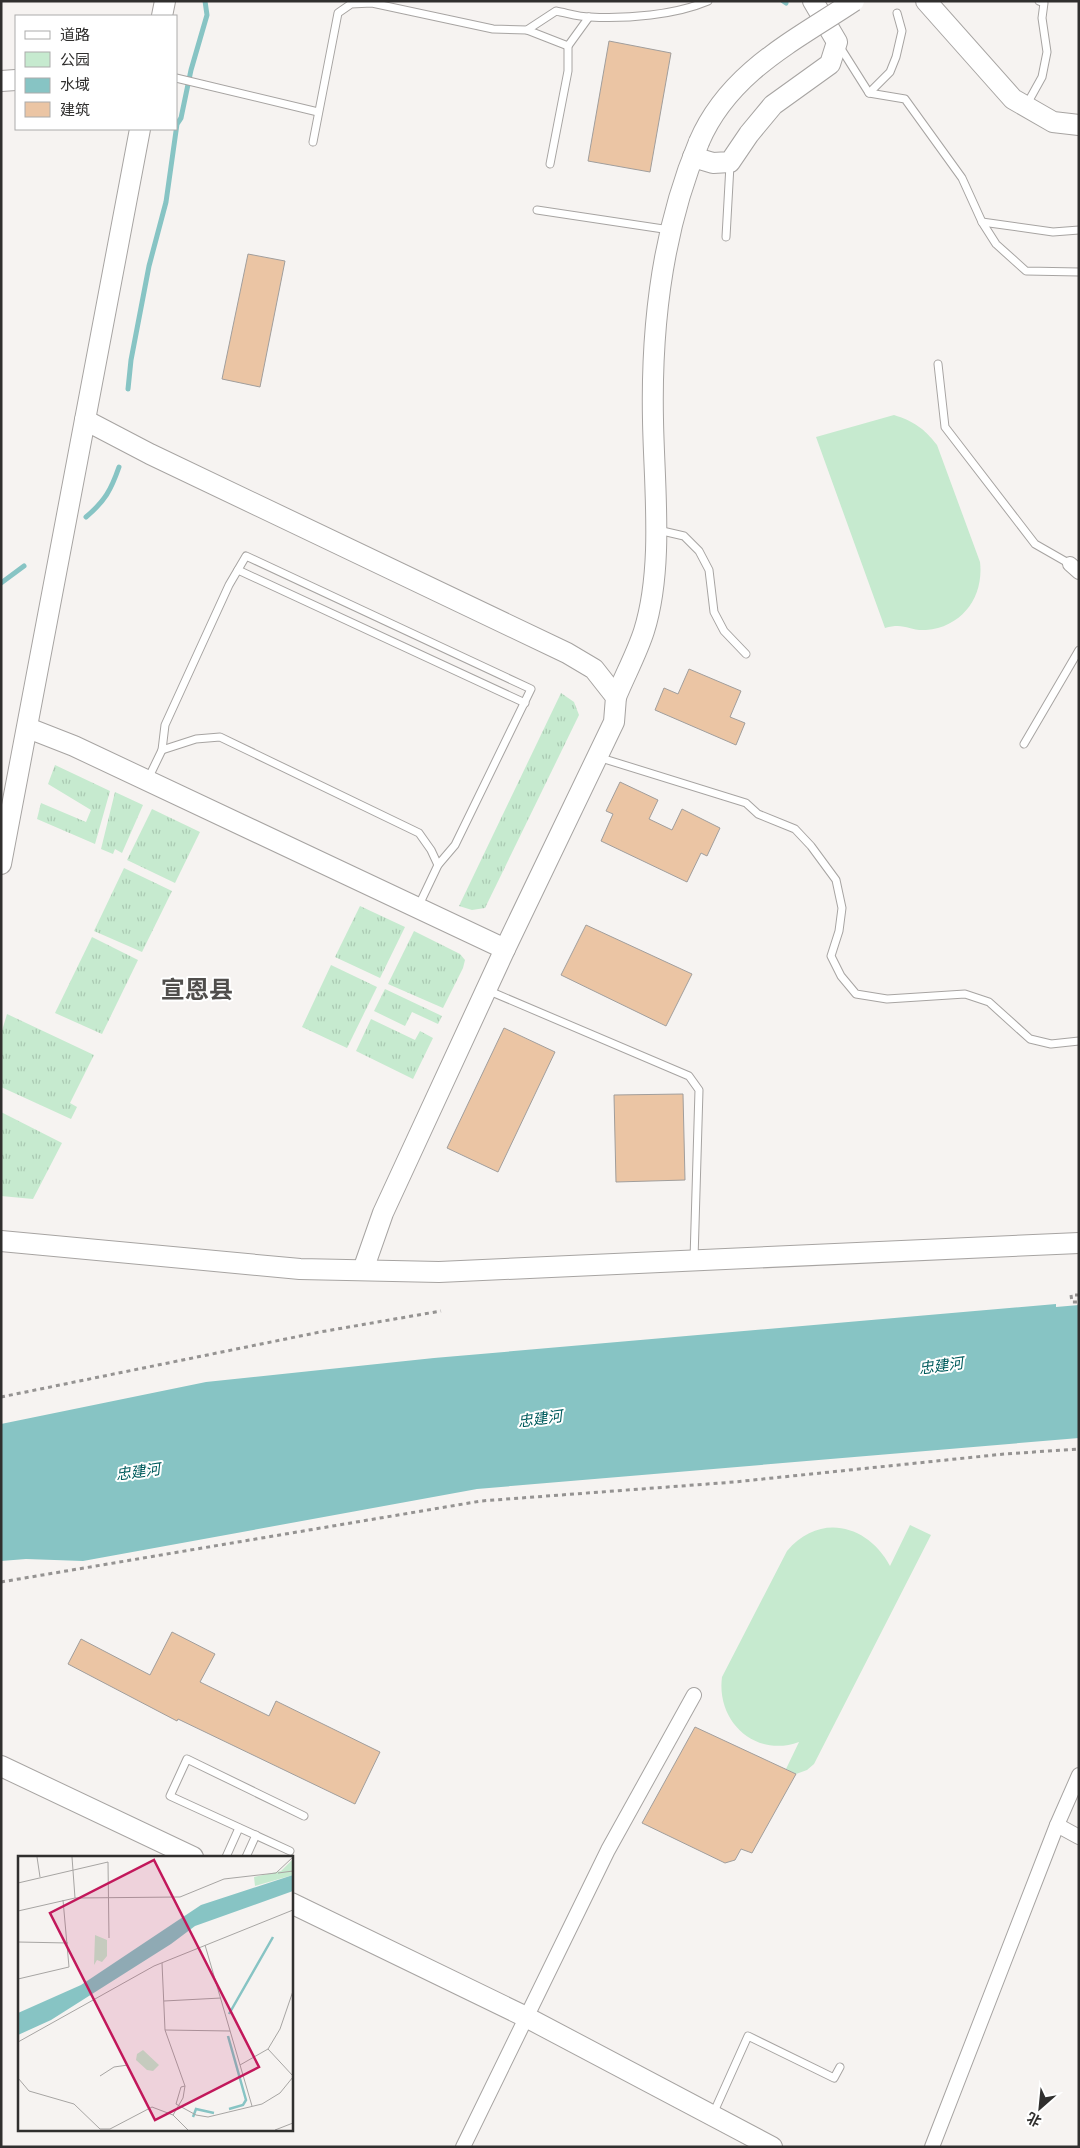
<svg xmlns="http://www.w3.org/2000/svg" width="1080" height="2148" font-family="Ubuntu,'Noto Sans SC',sans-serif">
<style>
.grass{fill:url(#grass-tufts)}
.park{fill:#c6eacf}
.water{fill:#87c4c4}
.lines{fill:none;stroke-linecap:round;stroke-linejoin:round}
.stream{stroke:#87c4c4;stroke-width:5}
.building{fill:#ebc5a4;stroke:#a19e9c}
.lane-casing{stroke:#a7a4a2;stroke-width:9}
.street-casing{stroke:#a7a4a2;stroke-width:16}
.secondary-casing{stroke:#a7a4a2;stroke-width:22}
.path{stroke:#959392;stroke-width:3;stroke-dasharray:4 4;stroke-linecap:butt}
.lane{stroke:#fff;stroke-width:7}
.street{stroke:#fff;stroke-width:14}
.secondary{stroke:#fff;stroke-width:20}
.secondary-bridge-casing{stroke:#a7a4a2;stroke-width:22;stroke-linecap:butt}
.secondary-bridge{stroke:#fff;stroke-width:20}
.labels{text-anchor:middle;stroke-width:4;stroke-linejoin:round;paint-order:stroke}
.water-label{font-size:15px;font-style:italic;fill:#005c5d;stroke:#fff}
.town-label{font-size:24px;font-weight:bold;fill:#504e4c;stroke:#fff}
.inset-river{fill:none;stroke:#87c4c4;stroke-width:2.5}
.inset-road{fill:none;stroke:#a7a5a3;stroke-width:1}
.view{fill:#c2185b;fill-opacity:0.15;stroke:#c2185b;stroke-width:2.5}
.inset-edge{fill:none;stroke:#302f2e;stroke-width:2.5}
</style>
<defs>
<pattern id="grass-tufts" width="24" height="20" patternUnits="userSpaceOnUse" patternTransform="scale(1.25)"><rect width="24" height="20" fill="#c6eacf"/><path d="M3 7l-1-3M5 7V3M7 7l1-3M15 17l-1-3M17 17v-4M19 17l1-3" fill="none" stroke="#aac9b2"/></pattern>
</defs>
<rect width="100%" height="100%" fill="#f6f3f1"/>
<g class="grass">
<path d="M561 693 574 702 579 715 485 908 472 910 459 906Z"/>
<path d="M55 765 110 791 95 844 37 819 41 803 86 822 91 810 48 784Z"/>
<path d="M115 792 143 805 122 853 115 849 113 854 101 849Z"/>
<path d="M152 809 200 832 175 883 127 860Z"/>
<path d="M124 868 172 891 142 952 94 931Z"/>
<path d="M360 906 405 927 380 978 335 957Z"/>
<path d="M414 931 460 954 465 960 463 968 443 1008 388 984Z"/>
<path d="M92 937 138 960 102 1034 55 1013Z"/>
<path d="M331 965 377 987 347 1048 302 1027Z"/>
<path d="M385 989 442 1016 438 1024 412 1012 405 1026 374 1011Z"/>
<path d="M7 1014 94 1055 70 1103 77 1107 71 1119 1 1087V1034Z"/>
<path d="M371 1019 415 1040 420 1031 433 1038 413 1079 356 1051Z"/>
<path d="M1 1112 62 1143 33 1199 1 1196Z"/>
</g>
<g class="park">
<path d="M894 415C913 421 924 428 937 445L980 562C984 596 963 627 926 630 908 631 905 622 885 628L816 437Z"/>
<path d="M910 1525 931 1535 814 1764 807 1770 796 1774 786 1769 799 1742C756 1758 716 1722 722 1677L787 1551C820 1512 868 1525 890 1566Z"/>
</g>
<path class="water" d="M1056 1304V1307L1079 1305V1438L477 1489 83 1561 26 1559 1 1561V1424L206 1382 434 1358Z"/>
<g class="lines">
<g class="stream">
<path d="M783 1 786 3"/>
<path d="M128 389 131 360 149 266 166 202 177 124 181 118 191 70 207 15 205 1"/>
<path d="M86 517C105 501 111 490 119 467"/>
<path d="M1 583 24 566"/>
</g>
</g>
<g class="building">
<path d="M609 41 671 53 650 172 588 161Z"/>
<path d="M248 254 285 261 260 387 222 379Z"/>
<path d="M689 669 741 691 730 717 745 723 736 745 655 710 664 688 678 694Z"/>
<path d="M620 782 658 800 649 819 672 830 682 809 720 828 707 856 701 853 687 882 601 841 613 814 606 811Z"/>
<path d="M586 925 692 974 666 1026 561 975Z"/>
<path d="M504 1028 555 1052 498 1172 447 1148Z"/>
<path d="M683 1094 685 1180 616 1182 614 1095Z"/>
<path d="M172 1632 215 1654 200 1682 269 1716 276 1701 380 1752 355 1804 178 1719 177 1721 68 1664 81 1639 150 1675Z"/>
<path d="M695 1727 796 1774 752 1853 741 1849 735 1860 725 1863 642 1823Z"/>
</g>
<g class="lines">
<g class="lane-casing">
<g id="lane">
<path d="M527 30 568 46 589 17"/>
<path d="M840 47 869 93 905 99 962 178 982 222 996 244 1026 271 1079 272"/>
<path d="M176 78 318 112"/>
<path d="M869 93 890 72 896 57 902 31 897 13"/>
<path d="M1027 104 1042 77 1047 52 1042 18 1044 3 1039 1"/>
<path d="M313 142 338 13 351 4 372 3 493 29 527 30 556 11C567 13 579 17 590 17 627 19 675 15 708 1"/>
<path d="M550 164 568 71V46"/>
<path d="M537 210 670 230"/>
<path d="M982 222 1053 232 1079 230"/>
<path d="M726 237 730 165"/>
<path d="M938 364 945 427 1035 544 1070 564"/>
<path d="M658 530 684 536 699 551 709 570 714 612 724 631 746 654"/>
<path d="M238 570 525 703"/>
<path d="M1024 744 1079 650"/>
<path d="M162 750 196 739 220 737 419 833 431 850 438 865"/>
<path d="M598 757 746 803 758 814 795 829 811 846 836 880 842 908 839 931 831 956 841 976 856 994 887 999 965 994 989 1002 1030 1039 1051 1044 1079 1041"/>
<path d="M148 779 162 750 165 725 229 585 246 556 531 689 455 845 438 865 419 905"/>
<path d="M487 990 689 1076 699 1090 694 1259"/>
<path d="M290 1851 170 1796 187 1759 304 1816"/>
<path d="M226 1857 239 1828"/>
<path d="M246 1857 256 1835"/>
<path d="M713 2114 748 2036 834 2078 840 2067"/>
</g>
</g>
<g class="street-casing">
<g id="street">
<path d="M1070 564 1079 572"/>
<path d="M1057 1825 1079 1837"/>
<path d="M463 2147 608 1850 694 1695"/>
<path d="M932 2147 1057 1825 1079 1775"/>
</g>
</g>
<g class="secondary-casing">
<g id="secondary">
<path d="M926 1 1013 99 1053 122 1079 125"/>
<path d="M162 16 165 1"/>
<path d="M1 81 16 80"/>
<path d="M693 157 713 163 730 162 749 134 773 105 830 64 837 42 813 1"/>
<path d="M85 420 150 454 567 653 594 669 616 697 614 722 505 949 383 1213 363 1270"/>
<path d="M616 697C625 675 637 653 644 631 664 567 654 485 653 420 651 325 662 230 699 142"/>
<path d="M28 728 74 746 505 949"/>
<path d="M1 864 140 129"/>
<path d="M1 1241 300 1269 439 1272 1079 1243"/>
<path d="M1 1766 193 1857"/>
<path d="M291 1903 526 2017 772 2147"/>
</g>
</g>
<g class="path">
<path d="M1079 1295H1071L1072 1302H1079"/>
<path d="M1 1397 320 1332 441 1311"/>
<path d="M1 1582 481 1501 734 1482 1004 1454 1079 1449"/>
</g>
<use href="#lane" class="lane"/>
<use href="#street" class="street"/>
<use href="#secondary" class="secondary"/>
<g class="secondary-bridge-casing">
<path id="secondary-bridge" d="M699 142C729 72 794 41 854 1"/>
</g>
<use href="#secondary-bridge" class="secondary-bridge"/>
</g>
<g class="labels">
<g class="water-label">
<text transform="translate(941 1366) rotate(-8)" y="5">忠建河</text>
<text transform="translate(540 1419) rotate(-8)" y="5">忠建河</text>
<text transform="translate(138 1472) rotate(-8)" y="5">忠建河</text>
</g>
<g class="town-label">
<text x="197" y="998">宣恩县</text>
</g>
</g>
<g transform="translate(18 1856)">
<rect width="275" height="275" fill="#f6f3f1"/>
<path d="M275 3V19L237 30 236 21 263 15ZM77 79 89 84V100L84 106 79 104 76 109ZM125 194 141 209 135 215 129 214 118 204 119 198Z" fill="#c6eacf"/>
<path d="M275 19V35L177 70 153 88 33 164 0 179V157L63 129 183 49Z" fill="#87c4c4"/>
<path class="inset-river" d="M211 158 255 81M210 180 228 244 225 249 211 253M175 261 178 253 196 257"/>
<path class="inset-road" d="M19 1 22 21M54 1 57 42M260 17 275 15M0 27 90 6 91 82M0 55 57 42 162 41 206 23 258 17 275 1M0 86 50 87M187 89 234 250M144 107 147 174 212 175M0 123 51 111 45 44M146 145 203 142M147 174 167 230 165 242 155 259M0 186 136 110 275 54M250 193 275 220M222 209 250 193 262 173 275 135M82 220 96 211 110 209M0 222 11 235 56 248 82 273H92L134 251 155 259 170 274M167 230 163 231 158 248 178 259 190 261 244 248 262 237 275 221M257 274 275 267"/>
<path class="view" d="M136 4 241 211 137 264 32 57Z"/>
<rect width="275" height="275" class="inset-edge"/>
</g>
<rect width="1080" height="2148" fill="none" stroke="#302f2e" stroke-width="5"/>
<rect x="15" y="15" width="162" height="115" fill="#ffffff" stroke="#acacab"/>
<rect x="25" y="31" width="25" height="8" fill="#ffffff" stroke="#acacab"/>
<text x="60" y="40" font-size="15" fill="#302f2e">道路</text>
<rect x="25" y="52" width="25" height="15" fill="#c6eacf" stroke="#acacab"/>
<text x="60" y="65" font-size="15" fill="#302f2e">公园</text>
<rect x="25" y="78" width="25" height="15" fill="#87c4c4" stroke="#acacab"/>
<text x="60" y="90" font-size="15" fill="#302f2e">水域</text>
<rect x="25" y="102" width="25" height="15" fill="#ebc5a4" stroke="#acacab"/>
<text x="60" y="115" font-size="15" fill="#302f2e">建筑</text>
<g transform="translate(1040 2108) rotate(207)" stroke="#ffffff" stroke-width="4" paint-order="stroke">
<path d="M0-4L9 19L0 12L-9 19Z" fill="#302f2e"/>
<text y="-8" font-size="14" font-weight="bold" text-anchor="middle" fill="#302f2e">北</text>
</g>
</svg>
